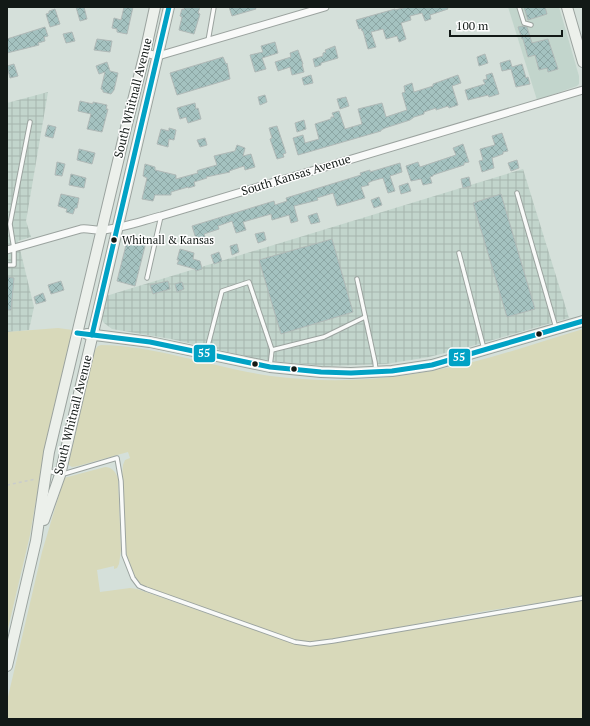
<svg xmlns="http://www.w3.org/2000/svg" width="590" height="726" font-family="'PT Serif',serif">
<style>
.built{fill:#c2d5cc}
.industrial{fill:url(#industrial-grid)}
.grass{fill:#d8d9ba}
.building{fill:url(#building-cross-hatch);stroke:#b0b9b7}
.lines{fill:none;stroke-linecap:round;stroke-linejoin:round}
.lane-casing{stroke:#9ba39f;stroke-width:5.5}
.street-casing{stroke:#9ba39f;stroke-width:9}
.secondary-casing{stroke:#9ba39f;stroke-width:12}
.path{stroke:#c9cccb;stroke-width:1.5;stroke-dasharray:3 3;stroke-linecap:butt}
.lane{stroke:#f9faf9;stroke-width:3.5}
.street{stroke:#f9faf9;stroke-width:7}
.secondary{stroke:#ecf0eb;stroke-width:10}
.bus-1-casing{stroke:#fff;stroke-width:8}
.bus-1{stroke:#01a2c5;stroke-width:5}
.bus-dot{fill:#121916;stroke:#fff;stroke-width:1.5}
.labels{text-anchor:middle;stroke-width:3;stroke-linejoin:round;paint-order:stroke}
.bus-label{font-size:11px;fill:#121916;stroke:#fff;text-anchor:start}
.street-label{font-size:12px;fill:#121916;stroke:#fff}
.line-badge{stroke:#fff;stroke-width:1.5}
.badge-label{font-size:11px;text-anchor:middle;font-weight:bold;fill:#fff}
</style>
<defs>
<pattern id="industrial-grid" width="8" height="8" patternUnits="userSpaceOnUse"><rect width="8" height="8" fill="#c2d5cc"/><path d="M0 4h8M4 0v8" fill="none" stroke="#a6b6ae"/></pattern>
<pattern id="building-cross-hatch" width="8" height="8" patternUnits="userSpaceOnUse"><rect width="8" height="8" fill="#a4c2c0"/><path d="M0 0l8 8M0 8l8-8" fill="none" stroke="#8ca6a4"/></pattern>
</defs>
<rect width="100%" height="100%" fill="#d5e0da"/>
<path class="built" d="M508 7H559L579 76V84L577 86 537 100Z"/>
<g class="industrial">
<path d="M48 92 26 221 31 237 18 241 34 307 29 330 7 332V103Z"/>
<path d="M523 169 569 318 465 348 429 357 386 364 325 366 262 360 171 339 112 329 104 323 102 320 101 317 106 296Z"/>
</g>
<g class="grass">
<path d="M58 328 73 330 45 448 30 535 7 633V332Z"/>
<path d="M583 329V596L486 611 336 639 312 642 294 640 144 587 137 580 131 569 126 552 122 476 123 465 125 460 130 458 128 452 78 466 72 467 67 464 94 351 98 346 101 345C159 346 214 368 271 376 324 383 379 381 431 371 483 362 533 344 583 329Z"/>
<path d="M105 467C112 467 115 471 118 478L121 550 119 564 117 568 114 569V566L97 570 100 592 130 588 137 589 287 641 298 644 318 645 583 599V719H7V701L42 552 64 478Z"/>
</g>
<g class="building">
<path d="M76 7H84L87 19 80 21Z"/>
<path d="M124 7H133L127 34 117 32V29L112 28 114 18 121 20Z"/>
<path d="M184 7H200L198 13 200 14 194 34 179 30 182 17 180 16 182 9 184 10Z"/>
<path d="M229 7H255L256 9 232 16Z"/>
<path d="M407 7H447L448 9 430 15 431 19 425 21 422 13 410 16 411 20 401 23 406 39 399 42 397 36 386 39 383 29 371 32 376 47 368 49 363 31H362L361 28 359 29 356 20 395 9V10Z"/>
<path d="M524 7H545L547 14 528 20Z"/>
<path d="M55 9 60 24 50 27 46 14 49 13V11Z"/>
<path d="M523 26 527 27 532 43 548 39 558 69 548 72 547 68 539 70 535 55 528 57 523 39H522L518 27Z"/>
<path d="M45 27 48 36 44 37 45 41 38 43 39 45 7 53V39Z"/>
<path d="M72 32 75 41 66 43 63 34Z"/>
<path d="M97 39 112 41 110 52 94 50Z"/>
<path d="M275 42 278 53 262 58 266 69 255 72 250 55 263 52 261 46Z"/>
<path d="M335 46 338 58 321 63V65L315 67 313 59 323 56V53L326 52 325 50Z"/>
<path d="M298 50 303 64H302L304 72 292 75 290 67 278 71 275 62 291 57 290 53Z"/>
<path d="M485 54 488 63 479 66 477 57Z"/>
<path d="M223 57 226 64 227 63 230 79 177 95 170 73Z"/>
<path d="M510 60 512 67 522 64 526 78 528 77 530 84 516 87 511 69 502 71 500 63Z"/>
<path d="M107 62 110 71 118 73 114 90 111 94 103 92V90L101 89 105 72 99 74 96 66Z"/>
<path d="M14 64 18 76 10 78 7 66Z"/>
<path d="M492 73 499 94 489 97 488 95 468 100 465 90 485 84 483 80 487 79 486 75Z"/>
<path d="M311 75 313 83 304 85 302 78Z"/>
<path d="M458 75 461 83 452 86 458 105 449 108 448 106 436 110V108L424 112V114L414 117 410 120 385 128 381 130V131L298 155 293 138 303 135 305 143 319 139 315 124 331 119V117H334L332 113 339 111 345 129 362 124 358 109 382 103 386 117 407 110 402 93 405 92 404 86 412 83 414 92 433 86V84Z"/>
<path d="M265 95 267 102 260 105 258 97Z"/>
<path d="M346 97 349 106 340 109 337 99Z"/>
<path d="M80 101 93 104V102L107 105 106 109H108L102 132 87 129 91 114 78 111Z"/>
<path d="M195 103 196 109 198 108 201 119 188 123 186 117 180 119 177 108Z"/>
<path d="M304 120 306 129 297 132 295 123Z"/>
<path d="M48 125 56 127 53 138 45 136Z"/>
<path d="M277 126 286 153 283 154 284 157 277 159 270 139 272 138 269 128Z"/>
<path d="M169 128 176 130 174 140 169 139 168 147 157 144 161 129 169 131Z"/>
<path d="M502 133 508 151 503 152V154L492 158 494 168 482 172 479 161 483 160 480 149 495 145 492 136Z"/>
<path d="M205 138 207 145 200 147 197 140Z"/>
<path d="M463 144 469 162 464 163V165L433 175V176L430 177 432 183 423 185 421 179 411 181 406 166 418 162 420 167 456 155 453 148Z"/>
<path d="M237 145 245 148 243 156 251 154 255 167 245 170 244 166 229 171 230 172 206 177 207 178 194 182 195 186 188 188V187L171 192V195H155L153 201 142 199 147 178 143 176 145 164 155 167V170L176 175V179L198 173 197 171 199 170 217 165 214 156 235 151Z"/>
<path d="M79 149 95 153 92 164 77 160Z"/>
<path d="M517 160 519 168 511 171 508 163Z"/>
<path d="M57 162 65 164 62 176 55 175Z"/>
<path d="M400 163 402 172 390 176 395 191 388 193 383 178 372 181 368 183 369 185 361 187 365 198 337 206 333 193 317 198 318 200 294 206 298 221 291 223 289 215 272 220 271 214 243 222 246 230 236 233 232 221 218 226 219 229 204 234 206 240 197 242 192 226 274 201 275 205 287 201 286 198 361 175 360 173 370 170V172Z"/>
<path d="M71 174 86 178 84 188 69 185Z"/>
<path d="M469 177 471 186 463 188 461 179Z"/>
<path d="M408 183 411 191 401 194 399 186Z"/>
<path d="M61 194 79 198 77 208H75L73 214 66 212 67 209 58 206Z"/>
<path d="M501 194 535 309 507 317 473 203Z"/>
<path d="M379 197 382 205 374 208 371 200Z"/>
<path d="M317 213 320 222 311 224 308 216Z"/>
<path d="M264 232 266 240 258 243 255 234Z"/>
<path d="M128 237 146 242 135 286 117 281Z"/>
<path d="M332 239 353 312 281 334 259 260Z"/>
<path d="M237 244 239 252 232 255 230 246Z"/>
<path d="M180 249 194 253 193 259 200 261 202 269 196 271 195 269 177 264 179 260H177Z"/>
<path d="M219 252 222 261 214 264 211 255Z"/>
<path d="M7 277 14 278 11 310H7Z"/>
<path d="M61 281 64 290 51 294 48 285Z"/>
<path d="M168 281 170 289 153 294 150 285Z"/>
<path d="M182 282 184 289 177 292 175 284Z"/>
<path d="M43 293 46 301 36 304 34 297Z"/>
</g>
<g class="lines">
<g class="lane-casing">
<g id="lane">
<path d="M519 7 524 23 531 25"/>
<path d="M208 41 214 7"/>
<path d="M517 193 556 328"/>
<path d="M459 253 484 349"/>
<path d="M7 265H14V249L10 224 30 122"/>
<path d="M147 278 161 216"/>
<path d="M357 279 375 362 376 371"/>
<path d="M272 350 324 337 365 317"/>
<path d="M206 353 222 291 249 282 272 350 270 366"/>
<path d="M47 470 60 475 117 458 121 481 124 555 133 578 139 586 146 589 295 642 310 644 333 641 583 598"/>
</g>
</g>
<g class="street-casing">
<g id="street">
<path d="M145 53 158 56 325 7"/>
<path d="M7 250 81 229C88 228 96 231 103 230 123 228 142 221 161 216L583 90"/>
</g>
</g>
<g class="secondary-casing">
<g id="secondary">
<path d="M567 7 583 62"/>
<path d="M87 334 150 342 270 367 321 372 351 373 392 371 432 365 583 321"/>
<path d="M44 520 60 475 169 7"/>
<path d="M7 666 36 541 49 452 125 132 145 53 155 7"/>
</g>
</g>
<path class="path" d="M7 485 36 479"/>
<use href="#lane" class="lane"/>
<use href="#street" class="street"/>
<use href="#secondary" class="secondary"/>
<g class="bus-1-casing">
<g id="bus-1">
<path d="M77 333 150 342 270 367 321 372 351 373 392 371 432 365 583 321"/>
<path d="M92 335 169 7"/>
</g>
</g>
<use href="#bus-1" class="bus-1"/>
</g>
<g class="bus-dot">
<circle cx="114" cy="240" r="3.5"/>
<circle cx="539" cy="334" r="3.5"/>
<circle cx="255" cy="364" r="3.5"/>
<circle cx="294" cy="369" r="3.5"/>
</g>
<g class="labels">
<g class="bus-label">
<text x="122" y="244">Whitnall &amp; Kansas</text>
</g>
<g class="street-label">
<text transform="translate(133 98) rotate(-76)" y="4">South Whitnall Avenue</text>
<text transform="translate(296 175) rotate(-17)" y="4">South Kansas Avenue</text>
<text transform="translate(73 415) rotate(-76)" y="4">South Whitnall Avenue</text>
</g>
</g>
<g class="line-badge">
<rect x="193" y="344" width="23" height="19" rx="4" fill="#01a2c5"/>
<rect x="448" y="348" width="23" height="19" rx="4" fill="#01a2c5"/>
</g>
<g class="badge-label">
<text x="204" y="357">55</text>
<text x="459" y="361">55</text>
</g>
<rect width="590" height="726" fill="none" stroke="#121916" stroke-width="16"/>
<path d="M450 30v6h112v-6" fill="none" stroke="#121916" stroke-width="2"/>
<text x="456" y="30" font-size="12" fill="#121916" stroke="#ffffff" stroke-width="3" paint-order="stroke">100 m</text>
</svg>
